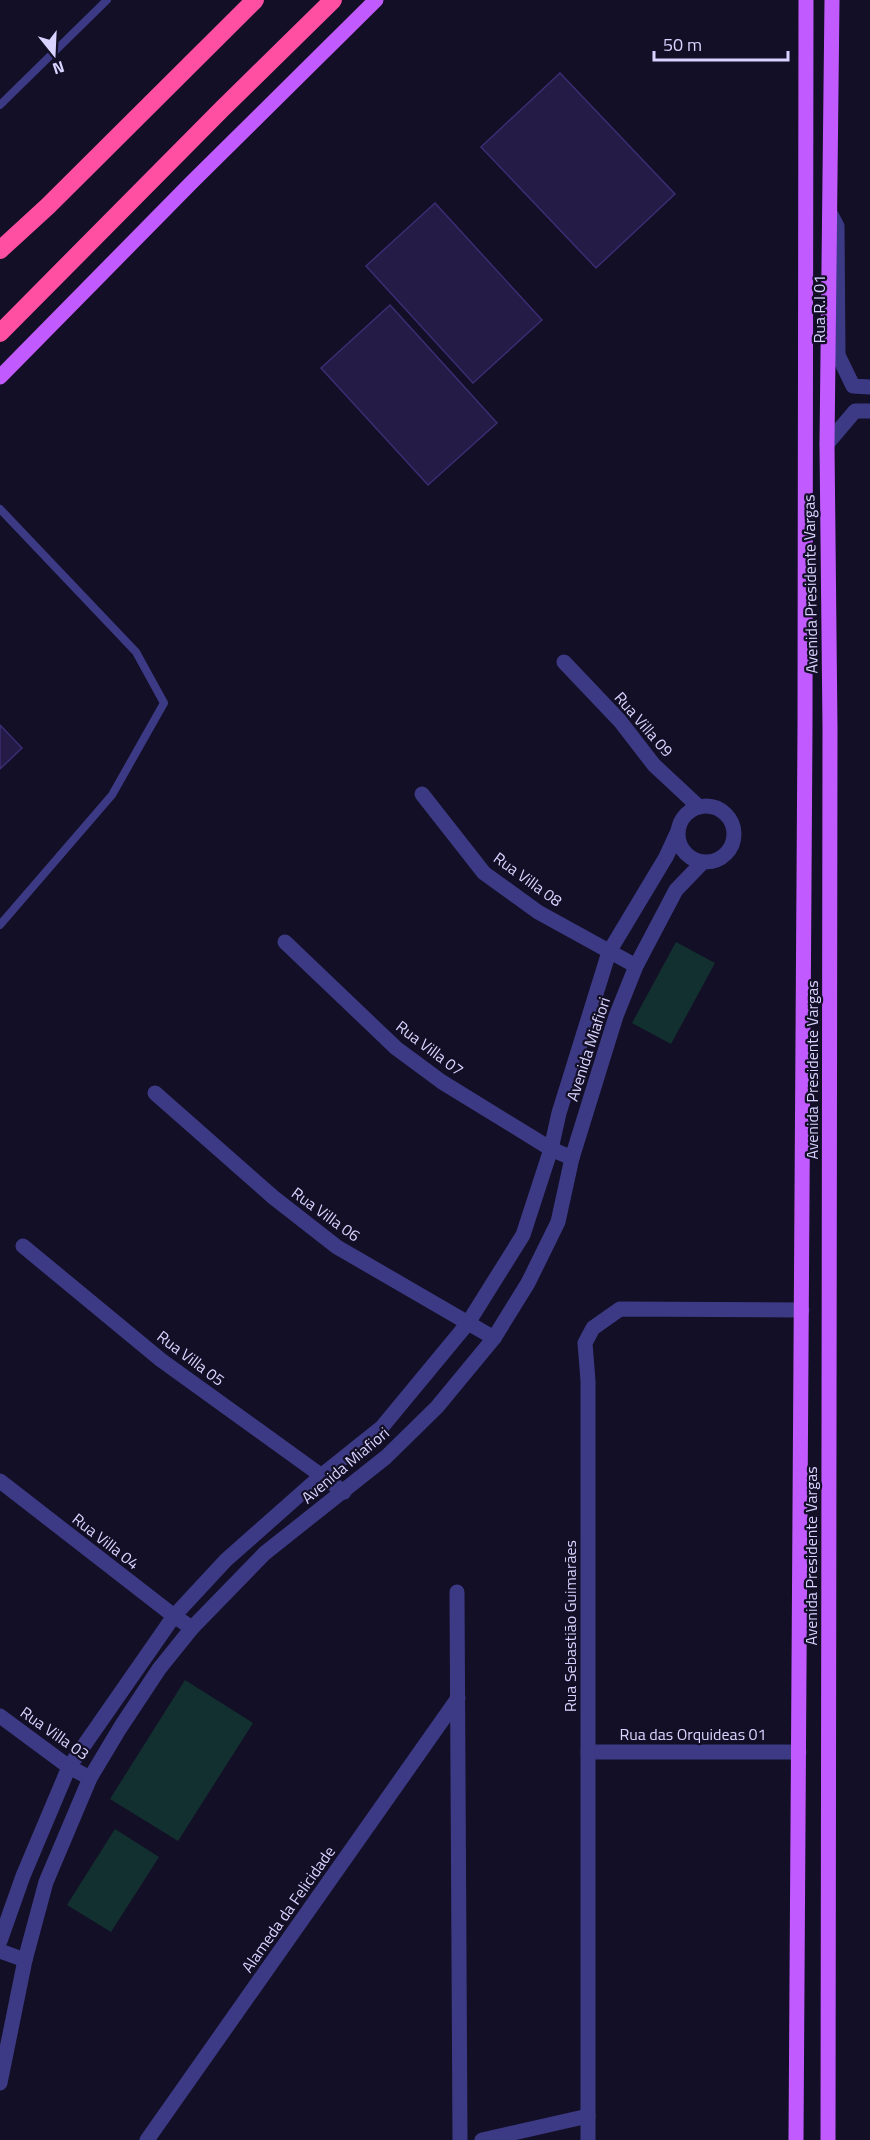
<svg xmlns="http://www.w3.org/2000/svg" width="870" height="2140" font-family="'Titillium Web',sans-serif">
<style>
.green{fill:#12302f}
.building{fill:#241b47;stroke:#3b2d73;stroke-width:1.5}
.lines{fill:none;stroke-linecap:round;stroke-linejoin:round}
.service{stroke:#3d3a85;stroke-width:8}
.minor{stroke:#3d3a85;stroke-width:15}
.tertiary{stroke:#3d3a85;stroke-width:15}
.primary{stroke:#c25bff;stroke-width:15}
.motorway{stroke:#ff4fa3;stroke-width:18}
.labels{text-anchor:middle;stroke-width:4.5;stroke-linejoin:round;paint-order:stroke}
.street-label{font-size:16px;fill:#d9d4ff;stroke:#130f26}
</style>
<rect width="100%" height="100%" fill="#130f26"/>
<g class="green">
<path d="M676 942 715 963 671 1044 632 1023Z"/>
<path d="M185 1680 253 1723 178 1841 110 1799Z"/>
<path d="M115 1829 159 1857 111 1932 67 1905Z"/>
</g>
<g class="building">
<path d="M560 73 675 194 596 268 481 147Z"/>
<path d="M435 203 542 320 473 383 366 266Z"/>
<path d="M390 305 497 423 428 485 321 368Z"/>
<path d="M0 725 22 748 0 769Z"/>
</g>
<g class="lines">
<g class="service">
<path d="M0 105 107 0"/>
<path d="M0 509 136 652 164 703 112 795 0 925"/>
</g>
<g class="minor">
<path d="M830 213 837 226 838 355 853 386 870 387"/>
<path d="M827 444 855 411H870"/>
<path d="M564 662 620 721 654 765 699 807"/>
<path d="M422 794 484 873 538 912 636 966"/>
<path d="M285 942 396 1048 442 1082 551 1149 572 1158"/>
<path d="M155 1093 273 1197 337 1247 494 1338"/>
<path d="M23 1246 161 1360 344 1492"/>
<path d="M0 1481 174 1616 192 1628"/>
<path d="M457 1592 460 2140"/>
<path d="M0 1716 69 1767 90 1778"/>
<path d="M588 1752H799"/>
<path d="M0 1951 25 1960"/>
<path d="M147 2140 458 1698"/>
<path d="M482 2140 588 2116"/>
<path d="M588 2140V1381L585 1343 593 1328 620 1309 802 1310"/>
</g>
<g class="tertiary">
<circle cx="706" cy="834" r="28"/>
<path d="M0 1941 23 1876 69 1767 174 1616 226 1560 322 1475 382 1427 468 1323 523 1235 551 1149 559 1113 609 952 666 857 678 831"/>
<path d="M0 2083 25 1960 46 1882 90 1778 120 1728 159 1669 192 1628 265 1553 386 1457 437 1407 494 1338 528 1283 558 1222 572 1158 616 1016 636 966 676 890 703 862"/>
</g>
<g class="primary">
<path d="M0 377 192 182 376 0"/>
<path d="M796 2140 805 725 806 0"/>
<path d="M828 2140 830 728 827 444 832 0"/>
</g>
<g class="motorway">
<path d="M0 250 48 206 255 0"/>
<path d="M0 333 222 109 333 0"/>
</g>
</g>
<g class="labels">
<g class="street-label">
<text transform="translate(819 309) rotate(-90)" y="6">Rua R.I 01</text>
<text transform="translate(810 584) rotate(-91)" y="6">Avenida Presidente Vargas</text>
<text transform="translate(644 724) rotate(49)" y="6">Rua Villa 09</text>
<text transform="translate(528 879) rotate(36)" y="6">Rua Villa 08</text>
<text transform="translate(430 1048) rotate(37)" y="6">Rua Villa 07</text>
<text transform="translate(588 1049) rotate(-72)" y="6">Avenida Miafiori</text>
<text transform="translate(812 1070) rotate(-90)" y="6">Avenida Presidente Vargas</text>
<text transform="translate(326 1214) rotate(36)" y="6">Rua Villa 06</text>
<text transform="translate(191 1358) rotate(37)" y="6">Rua Villa 05</text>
<text transform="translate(345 1465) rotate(-40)" y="6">Avenida Miafiori</text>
<text transform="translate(106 1541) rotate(38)" y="6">Rua Villa 04</text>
<text transform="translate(811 1556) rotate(-90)" y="6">Avenida Presidente Vargas</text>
<text transform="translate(570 1626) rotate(-90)" y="6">Rua Sebastião Guimarães</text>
<text transform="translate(55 1733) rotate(35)" y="6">Rua Villa 03</text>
<text x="693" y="1740">Rua das Orquideas 01</text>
<text transform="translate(288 1909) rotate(-55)" y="6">Alameda da Felicidade</text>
</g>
</g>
<g transform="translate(54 54) rotate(162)" stroke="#130f26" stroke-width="4.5" paint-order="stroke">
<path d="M0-4.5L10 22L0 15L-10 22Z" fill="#d9d4ff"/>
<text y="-9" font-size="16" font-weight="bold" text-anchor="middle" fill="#d9d4ff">N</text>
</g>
<path d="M654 51v9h134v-9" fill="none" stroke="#d9d4ff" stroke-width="3"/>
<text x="663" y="51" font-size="18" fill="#d9d4ff" stroke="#130f26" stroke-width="4.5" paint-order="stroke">50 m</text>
</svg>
